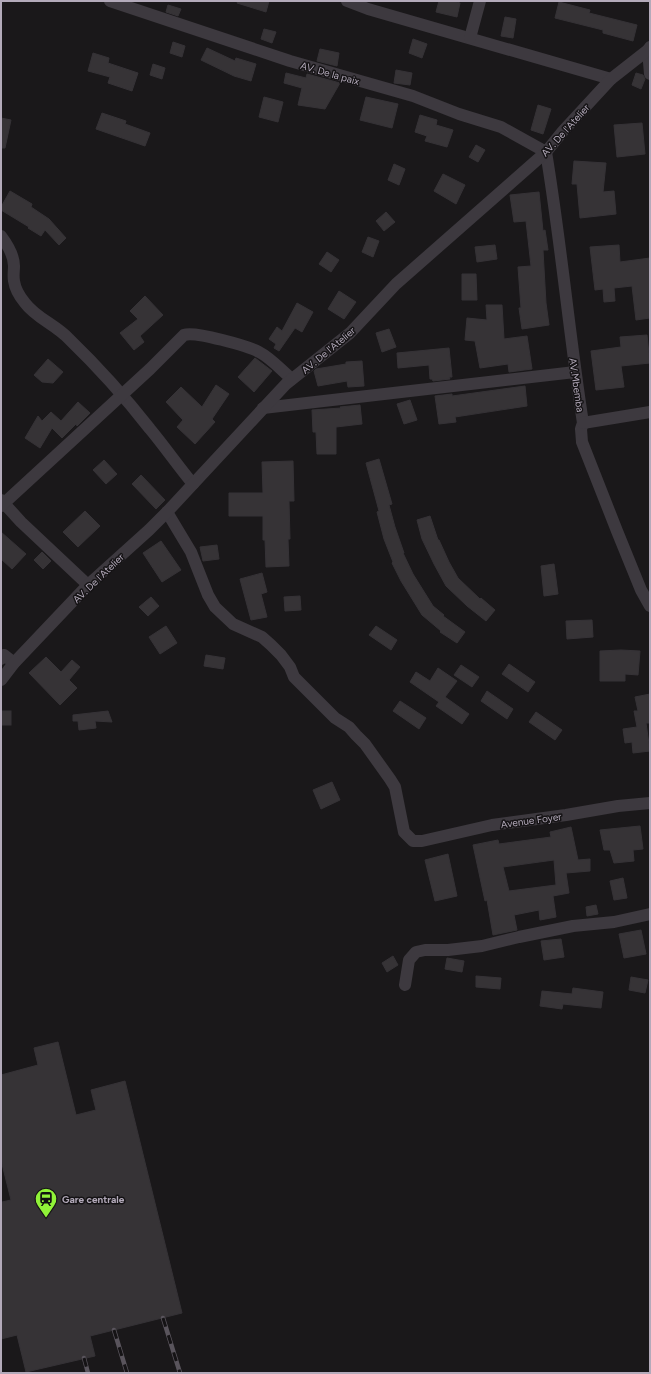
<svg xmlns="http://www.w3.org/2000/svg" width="651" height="1374" font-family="Figtree,sans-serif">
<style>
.building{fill:#363336;stroke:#353236;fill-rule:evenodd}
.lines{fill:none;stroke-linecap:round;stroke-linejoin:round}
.street{stroke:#3d393f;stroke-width:12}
.rail-casing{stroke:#59545c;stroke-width:4.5}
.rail{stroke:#151315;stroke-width:3;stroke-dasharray:9;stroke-linecap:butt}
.labels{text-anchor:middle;stroke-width:3;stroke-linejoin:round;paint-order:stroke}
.street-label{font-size:10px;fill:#b3aaba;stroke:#151315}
.poi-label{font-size:10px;font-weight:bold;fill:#b3aaba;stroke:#151315;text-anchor:start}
</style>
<rect width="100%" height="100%" fill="#1a181a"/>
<g class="building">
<path d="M238 1H269L266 12 237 3Z"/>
<path d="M439 1H454L460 3 457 17 436 12Z"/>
<path d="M559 2 590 10 589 13 637 25 633 41 603 33V30L555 18Z"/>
<path d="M168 5 181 9 178 16 166 12Z"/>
<path d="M505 17 516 19 513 38 501 36Z"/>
<path d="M264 29 276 32 272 43 261 39Z"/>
<path d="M413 39 427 44 422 58 409 53Z"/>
<path d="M173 42 185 46 182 57 170 53Z"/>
<path d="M207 48 235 61 236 58 256 64 251 81 234 76 201 60Z"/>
<path d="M320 49 339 53 337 66 317 61Z"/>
<path d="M93 53 109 58 108 63 138 73 132 91 108 83 110 77 88 71Z"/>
<path d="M153 64 165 68 162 79 150 75Z"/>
<path d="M396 70 412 73 410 85 394 83Z"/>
<path d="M286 73 306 78 307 74 340 83 325 109 298 105 302 88 284 83Z"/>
<path d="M636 73 643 75 645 79 641 89 632 85Z"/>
<path d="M264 97 283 102 278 122 259 117Z"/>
<path d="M366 97 398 104 392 128 360 120Z"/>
<path d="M538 105 551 109 543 134 531 130Z"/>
<path d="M102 113 126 121 125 124 150 133 145 146 96 129Z"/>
<path d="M420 115 437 120 436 125 453 130 447 147 425 141 427 136 415 132Z"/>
<path d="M1 118 11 120 5 148H1Z"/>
<path d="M642 123 645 154 617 157 614 125Z"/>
<path d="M476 145 485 150 478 162 469 157Z"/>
<path d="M574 161 606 163 603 192 614 191 616 214 580 218 577 184H572Z"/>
<path d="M394 164 405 169 399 185 388 180Z"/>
<path d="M443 174 465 185 456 204 434 191Z"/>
<path d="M10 191 32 204 31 207 49 219 66 238 59 245 45 230 41 236 28 228 29 227 1 210V207Z"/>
<path d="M539 192 543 231 545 230 548 250H543L546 303 549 325 522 329 519 308H521L518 267 531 266 526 221 514 222 510 195Z"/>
<path d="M386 212 395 222 384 231 376 221Z"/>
<path d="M368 237 379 241 373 257 362 252Z"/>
<path d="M495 245 497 259 477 262 475 247Z"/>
<path d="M619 245 620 262 650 258V318L636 320 632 286 614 288 615 301 604 302 603 289 595 290 590 247Z"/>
<path d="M327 252 339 260 331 272 319 264Z"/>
<path d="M462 274H476L477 300H462Z"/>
<path d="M339 291 356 302 344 319 328 309Z"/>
<path d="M145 296 163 315 140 336 144 342 134 350 120 333 138 319 130 311Z"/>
<path d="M297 303 313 312 302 332 295 328 279 351 274 348 276 344 269 339 277 327 282 331Z"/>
<path d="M486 305H502L504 339 527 336 532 369 509 372 508 364 480 368 475 341 465 340 467 318 487 320Z"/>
<path d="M389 329 396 347 382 352 376 333Z"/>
<path d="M647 335 650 363 621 366 624 387 596 390 591 351 621 347 620 337Z"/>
<path d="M449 348 452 377H449L450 379 433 381 432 379H430L429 365 398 368 397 353Z"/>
<path d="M255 358 272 371 254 392 238 377Z"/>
<path d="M48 359 63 372 53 383 42 382 34 375Z"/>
<path d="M362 361 364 386 348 387 347 381 318 386 314 371 316 369 346 364V362Z"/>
<path d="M216 385 229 394 212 419 215 422 195 444 177 427 183 420 166 402 181 387 202 407Z"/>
<path d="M525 386 527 406 455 417 456 422 439 424 435 396 452 394V396Z"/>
<path d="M410 400 417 420 404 424 397 404Z"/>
<path d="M78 402 90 413 77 426 76 424 62 438 52 428 40 448 25 438 38 416 42 421 51 412 61 421Z"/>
<path d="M360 405 362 424 336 427V454H317L316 432H313L312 410 341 408 340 407Z"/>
<path d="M379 459 392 504 389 505 395 527 404 553H403L413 574 433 606 444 615 443 616 465 632 457 643 440 632 441 631 422 615 401 581 392 563 393 562 384 539 377 512 379 511 366 463Z"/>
<path d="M104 460 117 474 106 484 93 470Z"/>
<path d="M293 461 294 501H289L290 539H288L289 566 266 567 265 540H263V516H229V493H263L262 462Z"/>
<path d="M141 475 165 500 156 509 132 484Z"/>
<path d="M85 511 100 526 78 547 63 532Z"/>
<path d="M430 516 438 540H439L449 562 458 578 480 599 481 598 495 610 486 621 467 606 446 586 434 564 422 539 417 520Z"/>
<path d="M1 532 26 554 12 569 1 559Z"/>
<path d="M161 541 181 570 162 582 143 553Z"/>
<path d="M217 545 219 559 203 561 200 547Z"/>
<path d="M42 552 51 561 43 569 34 560Z"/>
<path d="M554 564 558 594 544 596 541 566Z"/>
<path d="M262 573 267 592 261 594 267 617 251 620 240 579Z"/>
<path d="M300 596 301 610 285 611 284 597Z"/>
<path d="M151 597 159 606 148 616 139 607Z"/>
<path d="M592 620 593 637 567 639 566 621Z"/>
<path d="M166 626 177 643 160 654 149 637Z"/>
<path d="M376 626 397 640 391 650 369 635Z"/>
<path d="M621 650 640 651 638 675 625 674V681H600V651Z"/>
<path d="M206 655 225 658 223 669 204 666Z"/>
<path d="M46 657 61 672 72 660 80 667 69 680 77 688 60 705 29 673Z"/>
<path d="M509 664 535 682 528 692 502 674Z"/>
<path d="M461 665 479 677 472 687 454 675Z"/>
<path d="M438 668 457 681 445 697 469 714 462 724 436 706 439 702 410 682 416 672 430 681Z"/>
<path d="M487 691 513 709 507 719 481 701Z"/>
<path d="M650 694V723H646L650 751 633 753 632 742 625 743 623 729 637 727 634 711H638L635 697Z"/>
<path d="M400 701 426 718 419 729 393 711Z"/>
<rect x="1" y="711" width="10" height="14"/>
<path d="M108 711 112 722 95 721 96 728 79 730 78 721H73V715Z"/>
<path d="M536 712 562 730 555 740 529 722Z"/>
<path d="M332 782 340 800 321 809 313 790Z"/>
<path d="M640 826 643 849 633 850 634 861 614 863 610 850H604L600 830Z"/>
<path d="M571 827 578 860 590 859V871L566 873 569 893 553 896 556 917 540 920 539 910 514 915 517 930 493 935 487 900 485 901 473 845 498 840 499 844 551 837 550 832ZM554 860 556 885 509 891 503 867Z"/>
<path d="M448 854 457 896 435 901 425 860Z"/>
<path d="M623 878 627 898 614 900 610 881Z"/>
<path d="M596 905 598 914 587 916 586 907Z"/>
<path d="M641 930 646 954 624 958 619 934Z"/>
<path d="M561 939 564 957 544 960 541 941Z"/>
<path d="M393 956 398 965 387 972 382 963Z"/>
<path d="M447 958 464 961 462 972 445 969Z"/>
<path d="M476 976 501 978 500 989 476 987Z"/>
<path d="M631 977 648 980 645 993 629 990Z"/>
<path d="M573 988 603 992 601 1008 563 1004 562 1009 540 1006 542 991 572 994Z"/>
<path d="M58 1042 76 1115 96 1110 91 1090 125 1081 182 1313 90 1336 95 1356 26 1372 17 1335 1 1339V1206L2 1202 11 1200 1 1160V1075L38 1065 34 1048Z"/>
</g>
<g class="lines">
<g class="street">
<path d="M110 1 290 61 413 96 459 114 501 127 546 152C561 242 569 333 583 423L581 429 582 442 617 531 641 590 650 606"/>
<path d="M347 1 368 9 611 79"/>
<path d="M470 38 480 1"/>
<path d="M648 50 650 74"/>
<path d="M1 236C7 244 14 256 14 266 14 271 13 276 14 281 15 288 20 297 25 303 36 318 56 325 69 339 98 367 125 397 150 429 165 447 178 466 193 484"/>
<path d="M263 408 575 372"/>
<path d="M583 423 650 412"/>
<path d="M1 500 21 522 88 585"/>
<path d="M1 506 150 369 184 335C195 331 248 346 259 352 271 358 281 370 292 379"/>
<path d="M167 512 191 552 208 595 215 607 233 624 262 637 271 645 281 655 290 667 294 677 335 718 349 727 356 735 365 744 390 779 395 787 404 832 413 841H422L492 825 566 815 618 806 650 803"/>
<path d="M1 659 4 655 14 663"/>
<path d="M1 680 14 663 88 585 149 530 167 512 286 384 350 333 396 284 546 152 563 131 611 79 648 50 650 47"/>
<path d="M405 985 409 960 416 952 425 950H448L482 946 519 937 573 926 614 922 650 914"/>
</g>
<g class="rail-casing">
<g id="rail">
<path d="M163 1318 180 1373"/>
<path d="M114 1330 127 1373"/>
<path d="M84 1358 88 1373"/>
</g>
</g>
<use href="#rail" class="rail"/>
</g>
<defs>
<g id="station-pin" transform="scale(1.15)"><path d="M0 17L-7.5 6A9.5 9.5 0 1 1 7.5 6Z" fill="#90f238" stroke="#151315"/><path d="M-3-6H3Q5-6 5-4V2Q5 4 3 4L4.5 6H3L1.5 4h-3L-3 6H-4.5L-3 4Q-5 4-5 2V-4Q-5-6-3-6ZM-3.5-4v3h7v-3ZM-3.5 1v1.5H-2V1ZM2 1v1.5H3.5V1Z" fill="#111"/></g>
</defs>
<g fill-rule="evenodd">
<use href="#station-pin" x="46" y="1199"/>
</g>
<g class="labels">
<g class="street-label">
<text transform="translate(330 73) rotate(16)" y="4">AV. De la paix</text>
<text transform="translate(565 130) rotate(-48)" y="4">AV. De l'Atelier</text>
<text transform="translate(328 350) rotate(-40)" y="4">AV. De l'Atelier</text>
<text transform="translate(577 385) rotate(82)" y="4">AV.Mbemba</text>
<text transform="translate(98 578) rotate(-44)" y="4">AV. De l'Atelier</text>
<text transform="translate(531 820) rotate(-8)" y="4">Avenue Foyer</text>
</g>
<g class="poi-label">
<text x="62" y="1203">Gare centrale</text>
</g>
</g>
<rect width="651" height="1374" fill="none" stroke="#b3aaba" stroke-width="4"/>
</svg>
